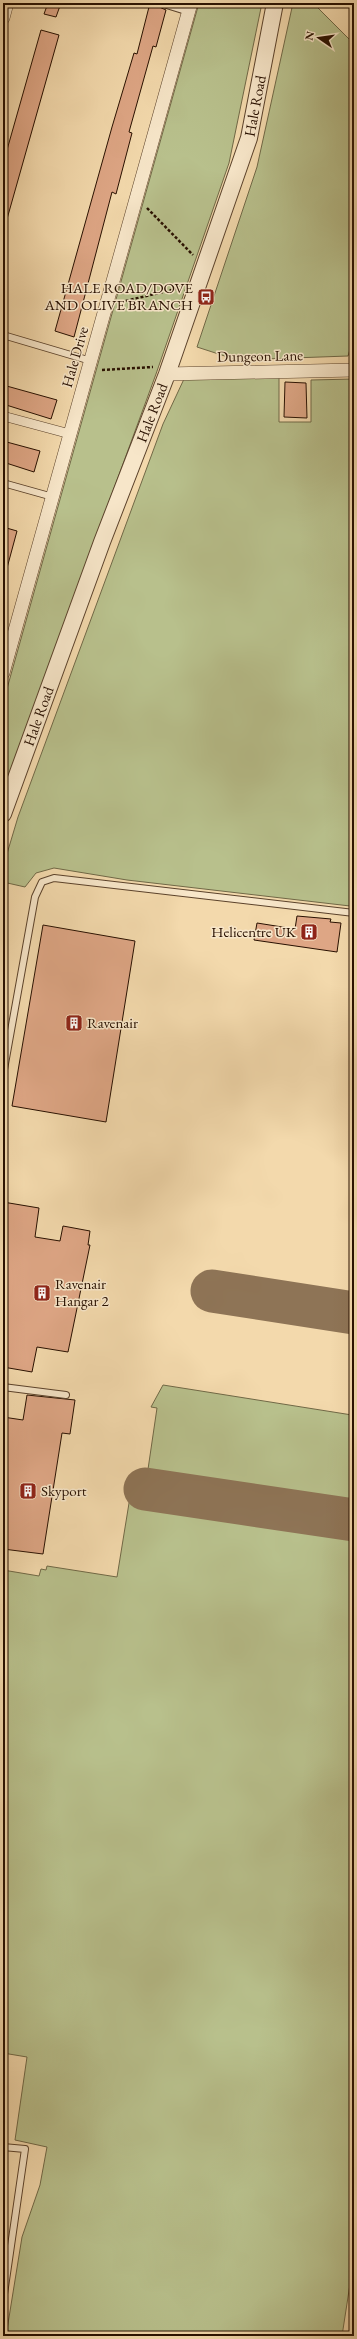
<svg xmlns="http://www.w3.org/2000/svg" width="357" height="2339" font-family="'EB Garamond',serif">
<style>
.green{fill:#b8c08c;stroke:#706846}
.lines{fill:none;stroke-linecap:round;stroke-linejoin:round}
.taxiway{stroke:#8e7456;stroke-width:43}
.building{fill:#dea685;stroke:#281000}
.service-casing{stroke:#5b422b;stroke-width:8}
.pedestrian-casing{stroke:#5b422b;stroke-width:10}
.minor-casing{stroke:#5b422b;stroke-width:14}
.tertiary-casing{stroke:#5b422b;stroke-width:18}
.path{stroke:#281000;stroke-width:2.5;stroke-dasharray:3 2;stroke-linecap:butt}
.service{stroke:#f7e6c9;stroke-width:6}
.pedestrian{stroke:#f7e6c9;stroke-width:9}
.minor{stroke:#f7e6c9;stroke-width:13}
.tertiary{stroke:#f7e6c9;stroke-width:16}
.labels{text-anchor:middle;stroke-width:3;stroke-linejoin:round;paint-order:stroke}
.street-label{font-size:15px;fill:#281000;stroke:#f7e6c9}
.poi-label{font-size:15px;fill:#281000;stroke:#f7e6c9;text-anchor:start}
</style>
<rect width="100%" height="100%" fill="#f3d9ac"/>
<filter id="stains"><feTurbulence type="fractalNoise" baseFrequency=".005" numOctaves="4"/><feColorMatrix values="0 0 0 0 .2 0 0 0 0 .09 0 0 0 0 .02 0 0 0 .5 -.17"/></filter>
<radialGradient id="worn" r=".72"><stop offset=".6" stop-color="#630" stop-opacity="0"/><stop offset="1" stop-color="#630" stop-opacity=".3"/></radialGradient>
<g class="green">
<path d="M199 3H262L229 163 156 374 3 791V703Z"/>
<path d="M293 3H313L354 44V336L348 356 237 360 197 347 257 167Z"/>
<path d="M279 377V422H311V380L354 379V890L350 906 127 880 54 868 36 873 25 887 3 882V867L18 817 163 424 184 379Z"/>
<path d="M163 1385 352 1415 354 1405V1508L147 1476 157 1408 151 1407Z"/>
<path d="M130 1497 354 1534V2258L342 2336H6L22 2237 40 2185 47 2147 15 2140 27 2057 3 2053V1570L39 1576 41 1569 46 1570 47 1566 117 1577Z"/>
</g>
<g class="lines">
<g class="taxiway">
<path d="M212 1291 354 1313"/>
<path d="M145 1489 354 1520"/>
</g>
</g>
<g class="building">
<path d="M48 3H61L56 17 44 14Z"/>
<path d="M150 3H156L157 6 166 10 156 47 153 46 129 132 132 133 116 194 112 192 74 337 55 331 112 127 134 53 137 54Z"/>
<path d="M41 30 59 35 7 219H3V164Z"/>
<path d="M285 382 306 383 307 418 284 417Z"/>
<path d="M3 385 57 400 51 419 3 404Z"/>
<path d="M3 441 40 451 34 472 3 462Z"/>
<path d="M3 527 17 531 7 568H3Z"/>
<path d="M297 916 331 919 330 922 341 923 337 952 254 940 257 923 295 929Z"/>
<path d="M43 925 135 941 106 1122 12 1106Z"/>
<path d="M3 1202 39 1208 35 1237 60 1241 63 1226 90 1231 88 1245H90L68 1352 37 1347 32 1372 3 1367Z"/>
<path d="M27 1395 75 1400 70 1434 62 1433 43 1554 3 1549V1417L23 1420Z"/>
</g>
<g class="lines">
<g class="service-casing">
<g id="service">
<path d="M160 3 189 12"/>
<path d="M3 335 91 361"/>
<path d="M3 483 53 497"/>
<path d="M3 1075 35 897 42 882 54 878 354 913"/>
<path d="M3 1387 66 1395"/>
<path d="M3 2147 25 2149 3 2301"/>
</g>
</g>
<g class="pedestrian-casing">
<path id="pedestrian" d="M3 416 70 434"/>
</g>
<g class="minor-casing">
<g id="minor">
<path d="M3 18 7 3"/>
<path d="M167 374 354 370"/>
<path d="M3 673 191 3"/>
</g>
</g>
<g class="tertiary-casing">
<g id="tertiary">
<path id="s1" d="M3 814 102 542 167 374 249 138 275 3"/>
</g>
</g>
<g class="path">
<path d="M147 208 193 255"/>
<path d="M121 302 180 288"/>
<path d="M102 370 153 367"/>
</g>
<use href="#service" class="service"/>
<use href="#pedestrian" class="pedestrian"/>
<use href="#minor" class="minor"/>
<use href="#tertiary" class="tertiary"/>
</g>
<defs>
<g id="bus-square" transform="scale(0.9)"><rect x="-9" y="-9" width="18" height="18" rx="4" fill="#8f2418" stroke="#f7e6c9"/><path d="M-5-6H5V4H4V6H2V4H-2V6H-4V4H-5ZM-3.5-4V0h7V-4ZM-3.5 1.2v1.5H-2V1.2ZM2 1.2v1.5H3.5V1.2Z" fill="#fff"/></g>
<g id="building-square" transform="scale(0.9)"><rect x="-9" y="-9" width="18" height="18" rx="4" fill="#8f2418" stroke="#f7e6c9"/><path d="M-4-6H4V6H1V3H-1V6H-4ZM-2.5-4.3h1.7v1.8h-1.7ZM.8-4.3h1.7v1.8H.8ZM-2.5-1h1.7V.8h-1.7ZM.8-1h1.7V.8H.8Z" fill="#fff"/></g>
</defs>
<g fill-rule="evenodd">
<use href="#bus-square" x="206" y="297"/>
<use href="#building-square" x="309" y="932"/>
<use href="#building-square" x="74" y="1023"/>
<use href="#building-square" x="42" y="1293"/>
<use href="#building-square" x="28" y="1491"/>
</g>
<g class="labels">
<g class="street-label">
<text dy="5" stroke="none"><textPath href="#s1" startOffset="752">Hale Road</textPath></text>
<text transform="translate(260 356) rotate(-1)" y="5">Dungeon Lane</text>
<text transform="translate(75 357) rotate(-74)" y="5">Hale Drive</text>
<text dy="5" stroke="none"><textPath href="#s1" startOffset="428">Hale Road</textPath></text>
<text dy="5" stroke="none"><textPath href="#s1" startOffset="104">Hale Road</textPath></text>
</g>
<g class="poi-label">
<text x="193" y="293" text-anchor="end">HALE ROAD/DOVE<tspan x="193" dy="17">AND OLIVE BRANCH</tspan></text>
<text x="296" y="937" text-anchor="end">Helicentre UK</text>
<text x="87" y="1028">Ravenair</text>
<text x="55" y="1289">Ravenair<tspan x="55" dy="17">Hangar 2</tspan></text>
<text x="41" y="1496">Skyport</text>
</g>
</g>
<rect width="357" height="2339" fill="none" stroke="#f3d9ac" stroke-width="16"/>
<rect x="4" y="4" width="349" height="2331" fill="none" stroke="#281000" stroke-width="2"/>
<rect x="8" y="8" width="341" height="2323" fill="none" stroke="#281000"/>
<g transform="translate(319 38) rotate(283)" stroke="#f7e6c9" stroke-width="3" paint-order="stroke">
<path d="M0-3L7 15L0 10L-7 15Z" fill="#281000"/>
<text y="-6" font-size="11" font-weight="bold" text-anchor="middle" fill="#281000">N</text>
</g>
<rect width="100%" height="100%" filter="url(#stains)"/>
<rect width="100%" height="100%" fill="url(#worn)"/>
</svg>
